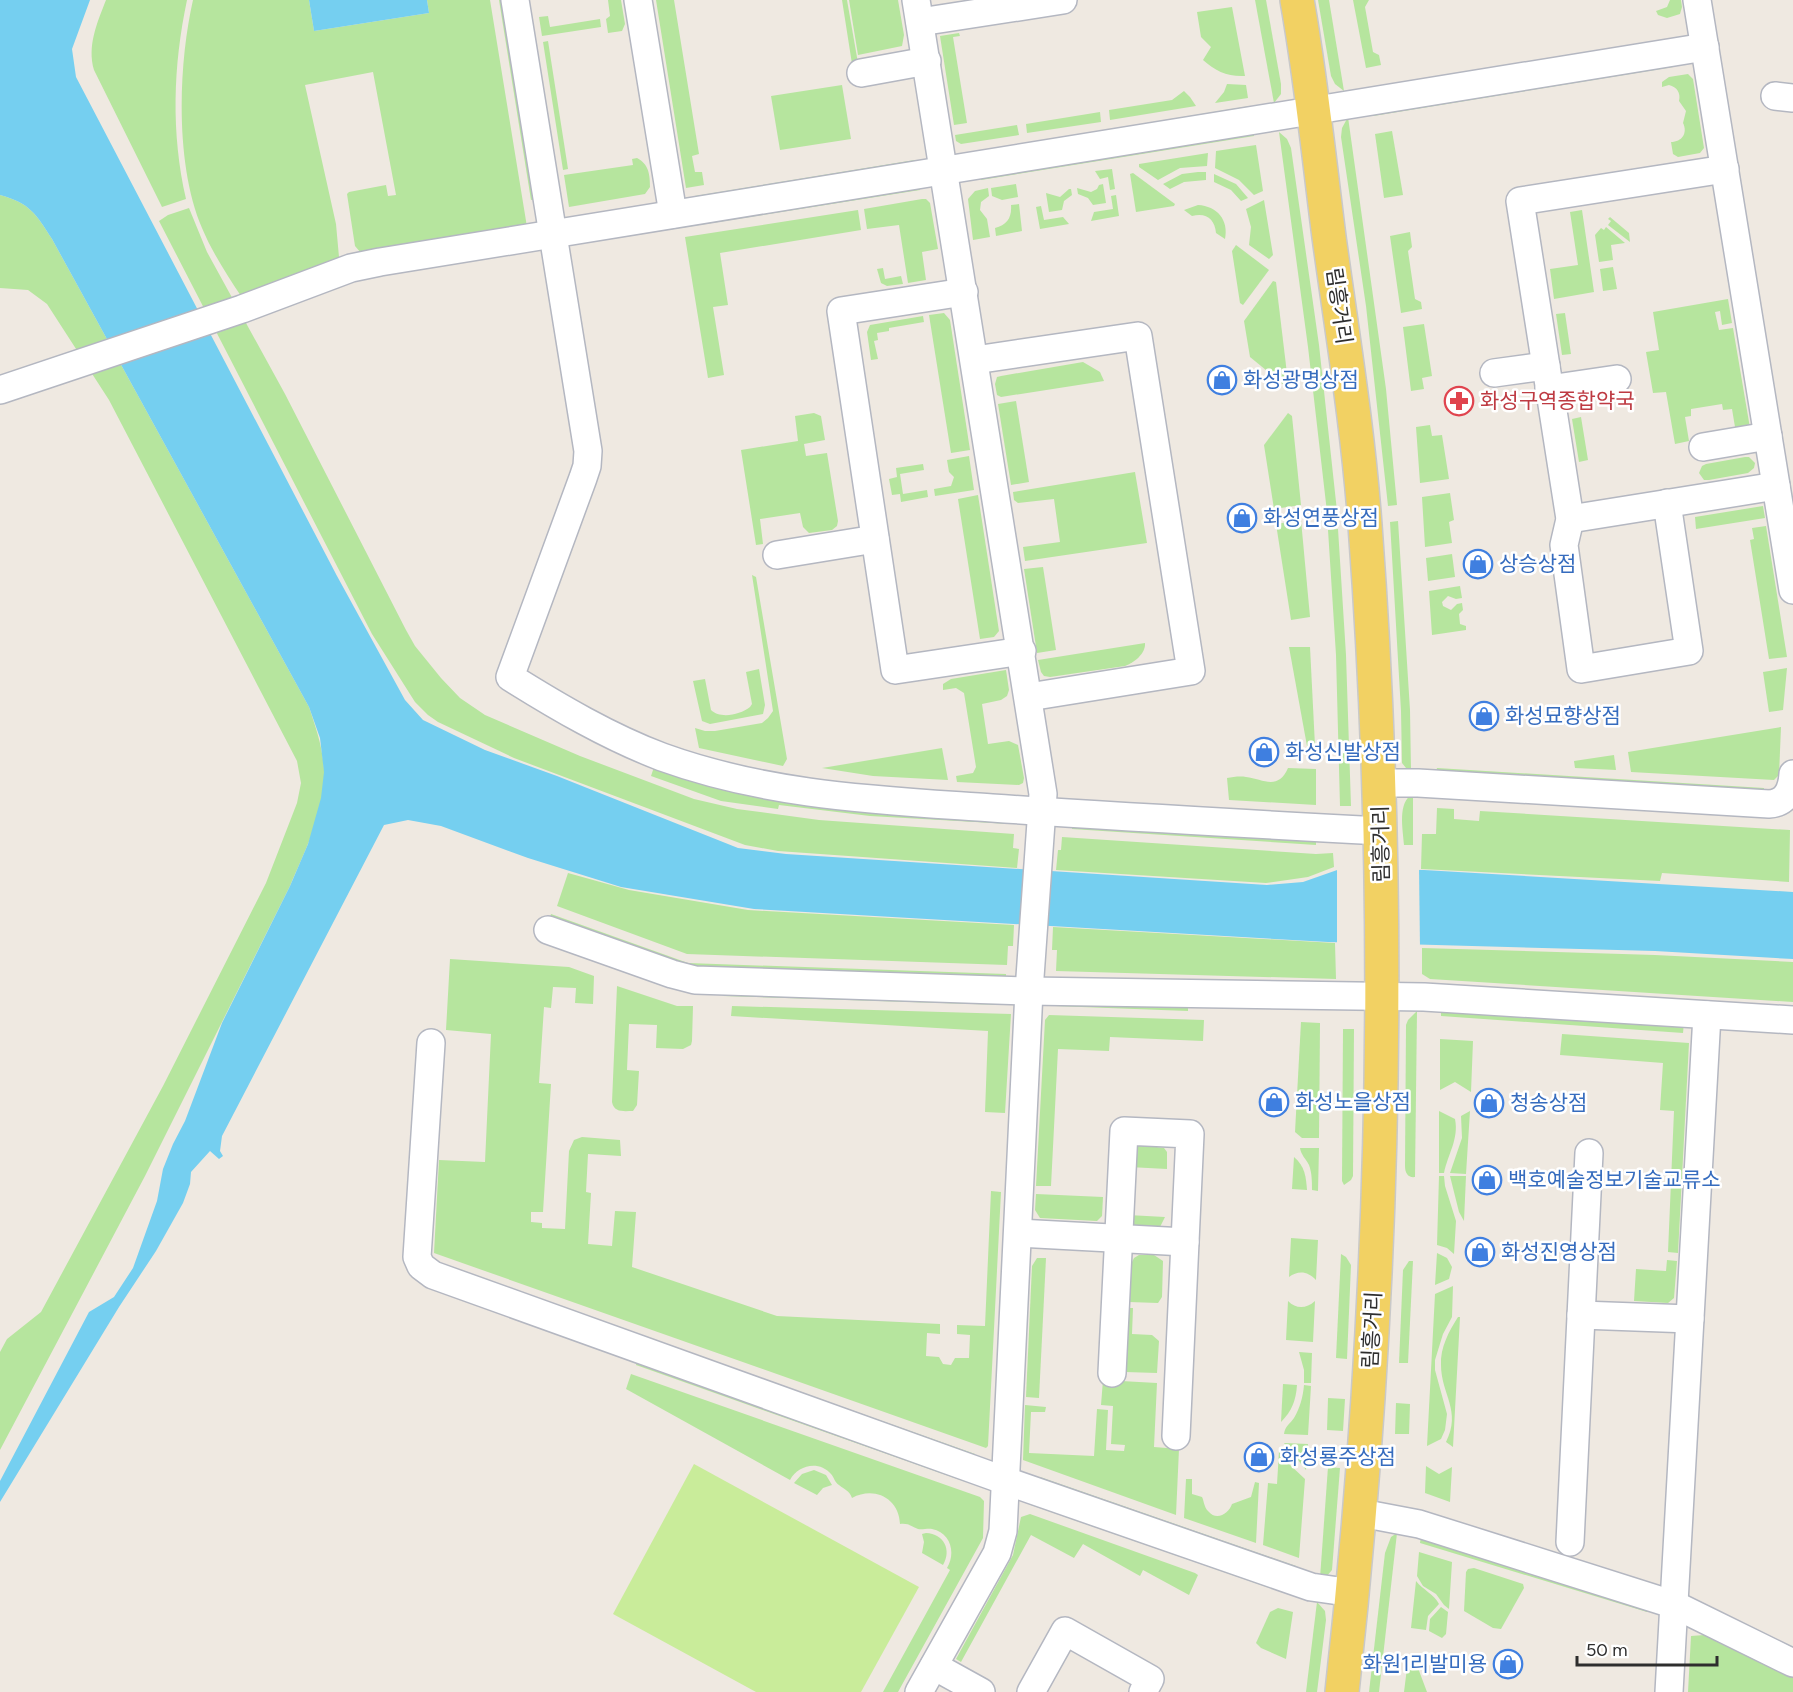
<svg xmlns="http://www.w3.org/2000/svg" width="1793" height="1692" font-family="Figtree,'Noto Sans KR',sans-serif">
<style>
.green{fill:#b6e59e}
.pitch{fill:#c9ec9a}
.water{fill:#75cff0}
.pier{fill:#efe9e1}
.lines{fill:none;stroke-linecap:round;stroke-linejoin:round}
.minor-casing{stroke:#b4b7c1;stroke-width:30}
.major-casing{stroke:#c9c9c9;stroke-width:36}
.minor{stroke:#fff;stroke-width:27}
.major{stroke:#f2d163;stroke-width:33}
.labels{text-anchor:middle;stroke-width:5;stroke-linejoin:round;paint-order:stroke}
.street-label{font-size:21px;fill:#2e2e2e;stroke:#fff}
.shop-label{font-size:21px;fill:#366cbe;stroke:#fff;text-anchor:start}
.health-label{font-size:21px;fill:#be3a42;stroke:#fff;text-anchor:start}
</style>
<rect width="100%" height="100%" fill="#efe9e1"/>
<g class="green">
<path d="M106 0H187C173 66 171 133 186 199L162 207 94 70C87 46 97 23 106 0Z"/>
<path d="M193 0H309L314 31 429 13 427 0H490L527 227 361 253 355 246 347 194 349 192 386 185 388 196 396 195 373 72 305 85 336 224 339 257 338 260 241 296C227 275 212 252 202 228 175 165 178 66 193 0Z"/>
<path d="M499 0H504L537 199 531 200Z"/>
<path d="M608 0H621L625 24 622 31 608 33 606 19 610 16Z"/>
<path d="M656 0H674L699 154 692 156 695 172H702L704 185 686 188Z"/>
<path d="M842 0H847L858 63 852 64Z"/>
<path d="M849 0H898L904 35 902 46 858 55Z"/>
<path d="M1255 0H1266L1281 84V94L1274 103Z"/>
<path d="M1318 0H1329L1344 91 1335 84 1331 76Z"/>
<path d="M1353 0H1369L1365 7 1373 52 1379 55 1381 65 1366 68Z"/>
<path d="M1670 0H1681L1682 7 1680 14 1667 18 1658 15 1656 11 1667 7Z"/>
<path d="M1232 7 1245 76C1228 77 1215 71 1203 60L1211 47 1201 37 1197 12Z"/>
<path d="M548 16 550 27 600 19 601 27 542 36 539 17Z"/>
<path d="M959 33 960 36 953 37 967 123 954 125 940 36Z"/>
<path d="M548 41 568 169 563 170 543 42Z"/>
<path d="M1672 63 1673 67 1373 116 1372 111Z"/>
<path d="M1688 74 1693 79 1704 148 1700 153 1678 157 1673 154 1671 142C1682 142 1688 133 1683 123L1686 111 1679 101C1681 93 1677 87 1669 85L1662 87V82L1669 77Z"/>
<path d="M1227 84 1246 85 1248 98 1215 103 1224 92Z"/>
<path d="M842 85 851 139 780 150 771 96Z"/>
<path d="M1184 91 1190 97 1196 106 1110 120 1109 110 1172 100Z"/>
<path d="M1250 106 1251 111 976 155V151Z"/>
<path d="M1100 112 1101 122 1027 133 1026 124Z"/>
<path d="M1348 117 1386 389 1397 505 1388 506 1366 306 1341 137 1342 128Z"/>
<path d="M1017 125 1019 135 961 144 956 141 955 135Z"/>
<path d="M1392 131 1403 195 1384 198 1375 134Z"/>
<path d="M1254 132V136L981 180 980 176Z"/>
<path d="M1279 132 1287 139 1291 148 1319 345 1337 511 1327 512 1308 347Z"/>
<path d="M1256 145 1263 191 1254 195 1239 180 1215 168 1216 151Z"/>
<path d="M1208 153 1207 166 1180 168 1158 180 1139 167V164Z"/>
<path d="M637 158C649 164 650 175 650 187L645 194 569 207 564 175 633 165 632 159Z"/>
<path d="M915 160 916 164 696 200 695 196Z"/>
<path d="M1112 169 1115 189 1110 190 1108 177 1100 179 1095 171Z"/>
<path d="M1198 172H1206V180L1184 182 1170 189 1163 184 1182 174Z"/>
<path d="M1133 173 1175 204 1174 206 1136 212 1130 174Z"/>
<path d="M1214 174 1236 184 1248 198 1241 201 1231 190 1214 182Z"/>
<path d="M1016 184 1018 197 1002 200 992 196 991 188Z"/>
<path d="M1103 184 1106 203 1093 205 1088 198 1078 194 1077 188 1091 192 1097 189 1099 185Z"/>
<path d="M919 186 920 190 592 242 591 238Z"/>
<path d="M988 188 989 196 981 202 980 210 987 219 990 237 973 240 968 199 975 191Z"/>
<path d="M1069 189H1071L1072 195 1064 201 1062 210 1049 212 1046 193 1060 197Z"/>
<path d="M0 195C30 203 36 214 52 239L309 707C316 728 323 748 324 770 326 810 305 851 290 886L145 1176 0 1450V1352L7 1339 41 1312 163 1086 266 883 297 803 301 783 297 761 109 400 47 304 28 290 0 288Z"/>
<path d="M1116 195 1119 216 1091 221 1094 212 1113 209 1111 196Z"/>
<path d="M922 199H926L930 203 938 249 922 252 926 280 908 283 899 225 867 229 864 209Z"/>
<path d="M1264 200 1273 255 1269 259 1249 245 1251 227 1246 209Z"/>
<path d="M1019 204 1022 231 996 236 995 228C1007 225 1012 218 1011 205Z"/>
<path d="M1198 205C1217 206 1229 220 1225 239L1216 233C1215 219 1206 212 1192 216L1184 210Z"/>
<path d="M1041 206 1044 220 1063 217 1069 224 1040 229 1036 207Z"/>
<path d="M189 208 207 252 285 394 406 630 415 646 441 678 460 698 485 715 580 756 694 799 737 809 819 820 1014 834 1013 848 1019 849 1017 868 778 851 745 845 514 758 438 722 428 715 415 702 372 634 159 221 168 215Z"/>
<path d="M858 210 861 230 720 253 728 305 713 307 724 375 708 378 685 237Z"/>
<path d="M1582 210 1594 292 1554 299 1550 269 1578 265 1570 212Z"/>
<path d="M1610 217 1629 233 1630 242 1608 225 1611 221 1608 219Z"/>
<path d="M1606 227 1625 243 1611 245 1613 260 1599 262 1595 235 1601 228 1604 230Z"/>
<path d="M1410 232 1412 247 1408 251 1415 299 1421 302 1422 309 1401 313 1390 236Z"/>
<path d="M1236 245 1269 270 1243 305 1240 303 1232 251Z"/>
<path d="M1613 267 1617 289 1603 291 1600 269Z"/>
<path d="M883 268 885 279 901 276 903 284 887 286 881 283 877 269Z"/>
<path d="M1273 281 1276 282 1288 382 1284 385 1250 357 1244 321Z"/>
<path d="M1728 299 1732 323 1722 325 1720 311 1715 312 1719 330 1733 328 1750 428 1736 433 1732 409 1723 410 1722 404 1691 409V416L1685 417 1689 441 1675 444 1666 392 1653 393 1646 352 1659 350 1653 312Z"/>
<path d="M944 313 950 320 970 450 951 453 929 315Z"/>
<path d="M1565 313 1571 354 1562 355 1556 314Z"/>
<path d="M923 316 924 322 889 328V331L877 333 878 340 874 341 878 359 871 360 867 332 870 325Z"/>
<path d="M1424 324 1432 376 1422 378 1424 389 1411 391 1403 327Z"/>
<path d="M1083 362 1100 372 1104 381 1001 397 997 395 995 384 997 377 1001 376Z"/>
<path d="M1016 401 1029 482 1011 485 998 404Z"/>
<path d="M814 413 821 416 825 440 804 444 806 456 827 453 838 521 837 526 832 530 809 533 803 527 800 513 760 519 763 544 756 545 741 450 798 441 795 416Z"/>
<path d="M1288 413 1292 416 1301 505 1274 509 1264 445Z"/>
<path d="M1581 417 1588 460 1579 462 1572 419Z"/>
<path d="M1430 425 1432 436 1442 435 1449 479 1420 483 1416 427Z"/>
<path d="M969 456 974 490 935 496 934 489 951 486 954 477 949 472 947 460Z"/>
<path d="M1745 457H1749L1755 463 1754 468 1748 473 1709 480H1704L1699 473 1702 466 1706 464Z"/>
<path d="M923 464 924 470 900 474 903 494 927 490 928 497 901 502 900 494 892 495 889 479 897 477 896 468Z"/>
<path d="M1135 472 1147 543 1025 561 1023 547 1060 542 1054 499 1018 503 1014 500 1013 492Z"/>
<path d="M1450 493 1454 520 1449 522 1452 543 1425 547 1422 497Z"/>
<path d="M978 495 999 631 994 637 980 639 958 499Z"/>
<path d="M1763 506 1765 518 1696 529 1695 517Z"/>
<path d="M1301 520 1310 617 1291 620 1276 524Z"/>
<path d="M1398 521 1410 710 1411 770 1406 768 1402 763 1401 711 1390 522Z"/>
<path d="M1766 526 1787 657 1769 659 1750 540 1754 539 1752 528Z"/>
<path d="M1338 529 1346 655 1351 806H1340L1336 655 1328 530Z"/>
<path d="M1452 554 1455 577 1428 581 1426 558Z"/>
<path d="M1043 567 1056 650 1037 653 1024 569Z"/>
<path d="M752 575 756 577 787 759 783 766 699 748 695 728 705 731H715L762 723 768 718 773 711Z"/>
<path d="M1460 586 1462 598 1456 599 1448 596 1442 602 1443 606 1451 610 1457 604 1462 603 1463 610 1459 614 1460 624 1466 626V630L1432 635 1429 591Z"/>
<path d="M1145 643C1146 653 1134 663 1125 666L1050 677 1044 676 1041 672 1038 660Z"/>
<path d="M1289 647H1310L1315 746H1307Z"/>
<path d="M1787 668 1783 710 1769 712 1763 672Z"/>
<path d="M759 669 765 705 763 714 710 724 702 721 693 681 705 679 711 710C720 719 740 715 750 707L752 704 746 672Z"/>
<path d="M1006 670 1009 690 1007 696 1001 700 982 704 988 744 1009 741 1018 745 1024 778 1023 783 1019 785 957 782 956 776 973 773 976 767 964 693 956 688 943 690V684L951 679Z"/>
<path d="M1781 727 1779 775 1774 780 1631 772 1628 752Z"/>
<path d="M942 748 948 780 873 776 822 768Z"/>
<path d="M1614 755 1616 770 1575 768 1574 761Z"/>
<path d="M654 767 1010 819V824L870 816 779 805 778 809 721 801 651 776Z"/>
<path d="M1288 768 1316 769V805L1229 800 1227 778C1233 777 1240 776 1246 777 1263 779 1278 791 1288 768Z"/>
<path d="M1437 768 1764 788V793L1436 772Z"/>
<path d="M1413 794V845H1404C1403 829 1397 802 1413 794Z"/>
<path d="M1436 794 1764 814V818L1436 798Z"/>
<path d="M1437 808 1454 809V819L1479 821 1480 811 1790 830 1789 882 1662 873 1660 881 1421 869 1422 834H1436Z"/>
<path d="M1072 825 1316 841V845L1072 829Z"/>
<path d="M1062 837 1316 854 1333 853 1334 867 1308 877 1266 883 1056 870 1058 850H1061Z"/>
<path d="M568 873 629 890 748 910 1014 925 1013 946H1008L1007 965 687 954 557 906Z"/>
<path d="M551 914 688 963 1006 974V979L693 969 550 918Z"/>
<path d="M1053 927 1335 943 1336 979 1056 971 1057 950H1052Z"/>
<path d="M1422 948 1655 955 1793 962V1002L1430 979 1422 974Z"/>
<path d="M450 959 569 967 594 976 593 1004 575 1003 576 988 553 987 551 1008 544 1007 539 1083 551 1084 543 1212H531V1222L542 1223V1228L565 1229 569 1151 574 1140 582 1137 620 1140 621 1156 588 1154 586 1192 591 1193 588 1244 612 1246 615 1211 636 1212 632 1267 777 1316 940 1324V1334L927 1333 926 1356 939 1357 943 1364 951 1365 955 1358H969L970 1335 957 1334V1325L985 1326 991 1191 1001 1192 988 1446 986 1448 434 1253 439 1160 485 1162 491 1034 446 1030Z"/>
<path d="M617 986 677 1006H693L692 1041 691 1045 683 1049 656 1048 657 1025 629 1024 627 1070 639 1071 637 1105 633 1111C624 1111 614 1113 612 1102Z"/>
<path d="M728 992 1003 999V1005L723 996Z"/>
<path d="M1055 1000 1188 1005V1011L1055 1006Z"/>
<path d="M732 1006 1011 1014 1005 1113 985 1112 988 1031 731 1016Z"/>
<path d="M1441 1006 1684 1023 1683 1033 1441 1016Z"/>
<path d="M1417 1011 1415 1177C1408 1178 1405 1173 1405 1166L1406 1025 1408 1020Z"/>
<path d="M1049 1015 1204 1020 1203 1041 1110 1037 1109 1051 1058 1049 1051 1186H1036L1045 1020Z"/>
<path d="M1301 1022 1320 1023 1319 1138H1302L1295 1132Z"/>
<path d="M1343 1029H1354L1353 1176 1351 1180 1344 1185 1342 1181Z"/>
<path d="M1562 1034 1689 1043 1678 1253 1668 1252 1674 1111 1660 1110 1663 1063 1560 1055Z"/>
<path d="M1440 1039 1473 1041 1471 1092 1455 1082 1440 1090Z"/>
<path d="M1439 1111 1455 1119C1459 1139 1448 1154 1444 1173H1439Z"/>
<path d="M1470 1111 1466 1174 1450 1173 1462 1138 1461 1116Z"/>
<path d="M1141 1145 1164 1148 1167 1152V1169L1129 1167 1136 1146Z"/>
<path d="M1300 1148H1319L1318 1191 1312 1190C1312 1182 1312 1173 1309 1165 1306 1159 1301 1155 1300 1148Z"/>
<path d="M1294 1157C1305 1166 1306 1177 1307 1190L1292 1189Z"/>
<path d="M1439 1176H1444L1445 1186 1456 1221 1454 1254 1447 1248 1437 1245Z"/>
<path d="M1450 1176H1466L1464 1221 1459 1212Z"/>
<path d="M1036 1194 1103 1197 1102 1216 1097 1221 1040 1218 1035 1210Z"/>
<path d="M1128 1215 1165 1217 1159 1229H1135Z"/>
<path d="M1291 1238 1318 1240 1316 1280C1308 1271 1298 1270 1289 1277Z"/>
<path d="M1437 1253 1447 1258 1452 1267 1449 1279 1435 1285Z"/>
<path d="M1341 1254 1346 1257 1351 1265 1347 1359 1336 1358Z"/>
<path d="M1139 1255H1154L1163 1261 1162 1297 1158 1303 1129 1302 1131 1264 1134 1258Z"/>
<path d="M1037 1258H1046L1039 1398 1026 1397 1032 1266Z"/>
<path d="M427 1259 975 1454 974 1458Z"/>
<path d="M1667 1260 1677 1261 1674 1298 1668 1303 1634 1301 1636 1269 1666 1271Z"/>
<path d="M1409 1261H1413L1408 1363H1399L1403 1270Z"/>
<path d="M1453 1286 1452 1317 1443 1334 1435 1360V1370L1447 1414 1445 1430 1441 1439 1427 1446 1435 1294Z"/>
<path d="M1288 1301C1296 1309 1306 1309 1315 1301L1313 1342 1286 1340Z"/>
<path d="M1128 1308H1133L1132 1334 1152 1335 1159 1341 1157 1373 1125 1372Z"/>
<path d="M1458 1317H1460L1453 1447 1446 1442C1462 1411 1441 1394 1441 1365 1440 1348 1449 1331 1458 1317Z"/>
<path d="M1299 1352 1312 1353 1311 1383H1304V1370Z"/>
<path d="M637 1360 967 1477 966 1482 636 1365Z"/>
<path d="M631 1374 980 1497 984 1501 983 1538 898 1692H883L950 1570 947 1568C956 1553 951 1533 932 1529 928 1528 922 1530 918 1529 911 1526 908 1523 900 1524 899 1498 874 1486 852 1498 849 1490 845 1490 839 1485 835 1483 834 1477 831 1474 819 1460 798 1465 790 1480L626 1389Z"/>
<path d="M1103 1380 1157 1383 1154 1447 1179 1449 1176 1515 1023 1460 1025 1405 1046 1407 1045 1412H1031L1029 1453 1094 1456 1097 1409 1108 1410 1106 1450 1124 1451 1125 1445 1111 1444 1113 1406 1101 1405Z"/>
<path d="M1283 1384 1297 1385C1296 1400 1292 1411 1281 1422Z"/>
<path d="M1304 1385 1311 1386 1308 1435 1284 1434C1285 1426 1290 1424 1294 1418 1300 1408 1303 1397 1304 1385Z"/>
<path d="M1328 1398 1345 1399 1343 1431 1327 1430Z"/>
<path d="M1396 1403 1410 1404 1409 1434H1395Z"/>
<path d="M1284 1443 1308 1444 1306 1470Z"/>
<path d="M1279 1451 1289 1464 1305 1479 1299 1558 1263 1545 1268 1483 1277 1484Z"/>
<path d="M1426 1466 1439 1474 1452 1467 1450 1502 1425 1493Z"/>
<path d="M1328 1467 1340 1468 1332 1570 1326 1577 1320 1578Z"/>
<path d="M814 1470 826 1475 832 1485 823 1488 817 1495 794 1483 802 1474Z"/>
<path d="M1040 1477 1296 1566 1295 1570 1039 1481Z"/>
<path d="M1186 1479H1192V1494L1202 1497C1204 1501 1204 1507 1208 1511 1217 1522 1229 1513 1232 1504L1251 1497 1255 1482 1259 1483 1256 1543 1184 1518Z"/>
<path d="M1032 1501 1295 1592 1293 1596 1031 1505Z"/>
<path d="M1030 1514 1195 1573 1198 1575 1189 1595 1143 1570 1140 1576 1083 1544 1074 1558 1031 1535 961 1662 956 1659 1013 1555 1021 1517Z"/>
<path d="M926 1533C944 1534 952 1550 943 1565L922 1553 924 1542 922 1534Z"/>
<path d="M1397 1533 1379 1692H1369L1385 1553 1391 1537Z"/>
<path d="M1421 1536 1649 1606 1647 1612 1420 1543Z"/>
<path d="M1419 1552 1452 1562 1449 1609 1444 1605 1436 1594 1423 1586 1417 1576Z"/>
<path d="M1474 1568 1523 1584 1524 1588 1501 1629 1493 1628 1464 1611 1466 1572 1468 1569Z"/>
<path d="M1416 1581C1423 1590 1434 1594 1439 1604L1428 1616 1426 1630 1411 1628Z"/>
<path d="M1317 1602 1325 1611 1326 1620 1317 1692H1306Z"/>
<path d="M1441 1607 1448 1612 1446 1634 1442 1638 1429 1631 1430 1619Z"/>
<path d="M1278 1608 1293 1612 1286 1659 1261 1648 1256 1643 1270 1612Z"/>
<path d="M1704 1627 1793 1677V1692H1688L1691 1636 1704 1635Z"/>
<path d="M1411 1666 1418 1668 1427 1692H1404L1407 1668Z"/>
</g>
<path class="pitch" d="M694 1464 919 1587 861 1692H756L613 1614Z"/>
<g class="water">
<path d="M0 0H90L72 49 76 77 337 576 405 700 423 720 485 750 557 776 738 848 786 854 1267 885 1303 882 1340 869 1424 870 1793 892V959L1655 951 1328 942 754 909 621 887 528 858 441 826 408 820 384 825 222 1136 220 1151 223 1156 219 1159 210 1151 191 1172 190 1184 183 1203 156 1251 119 1307 0 1502V1481L89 1312 114 1297 133 1268 157 1201 163 1169 173 1144 185 1121 222 1023 290 886 308 844 321 798 324 772 320 738 309 707 52 239C36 214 30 203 0 195Z"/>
<path d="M309 0H427L429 13 314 31Z"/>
</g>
<path class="pier" d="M1340 866 1419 867 1420 949 1337 945V867Z"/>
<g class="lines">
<g class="minor-casing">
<g id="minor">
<path d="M515 0 588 451 587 466 583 478 510 677C558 707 609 737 662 757 770 796 879 800 992 808 1122 817 1251 824 1381 831"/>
<path d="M638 0 673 214"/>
<path d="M916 0 1043 794 1029 991 1003 1531 997 1553 919 1692"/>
<path d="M1697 0 1793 590"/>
<path d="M920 22 1063 0"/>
<path d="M861 73 927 61"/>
<path d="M1775 96 1793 98"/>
<path d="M964 292 841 311 895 670 1022 651"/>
<path d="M975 360 1138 336 1191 671 1029 697"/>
<path d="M1494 373 1546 366"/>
<path d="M1549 389 1617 379"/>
<path d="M0 390 242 309 351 268 380 262 1705 47"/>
<path d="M1703 447 1768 436"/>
<path d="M1667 503 1689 651 1581 669 1564 545 1570 519 1520 201 1725 169"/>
<path d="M1570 519 1776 486"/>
<path d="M777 555 875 539"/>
<path d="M1379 783H1418L1769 804C1786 803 1792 790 1793 774"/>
<path d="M548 930 672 974 695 980 1029 991 1424 997 1793 1020"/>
<path d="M431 1043 417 1257 421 1266 433 1275 1006 1481 1311 1587 1353 1593"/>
<path d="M1018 1233 1185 1242"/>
<path d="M1581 1315 1690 1319"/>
<path d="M1112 1373 1124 1131 1190 1134 1176 1436"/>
<path d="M1361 1513 1419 1524 1675 1605 1793 1663"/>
<path d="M1570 1542 1589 1153"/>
<path d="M934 1666 981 1692"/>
<path d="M1031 1692 1065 1631 1150 1679 1143 1692"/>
<path d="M1669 1692 1707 1015"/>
</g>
</g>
<g class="major-casing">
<path id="major" d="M1297 0C1311 78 1319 158 1329 237 1342 332 1358 428 1365 525 1394 914 1385 1304 1342 1692"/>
</g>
<use href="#minor" class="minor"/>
<use href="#major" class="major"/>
</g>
<defs>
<g id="shop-ring" transform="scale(1.5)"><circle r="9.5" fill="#fff" stroke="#3f7fe0" stroke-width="1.5"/><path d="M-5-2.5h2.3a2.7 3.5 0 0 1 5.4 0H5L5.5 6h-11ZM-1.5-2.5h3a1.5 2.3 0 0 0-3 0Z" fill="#3f7fe0"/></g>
<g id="pharmacy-ring" transform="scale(1.5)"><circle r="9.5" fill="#fff" stroke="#e0444e" stroke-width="1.5"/><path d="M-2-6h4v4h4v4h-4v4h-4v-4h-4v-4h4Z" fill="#e0444e"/></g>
</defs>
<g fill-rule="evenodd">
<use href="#shop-ring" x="1222" y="380"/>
<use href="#pharmacy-ring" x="1459" y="401"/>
<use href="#shop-ring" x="1242" y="518"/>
<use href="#shop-ring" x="1478" y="564"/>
<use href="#shop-ring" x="1484" y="716"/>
<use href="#shop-ring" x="1264" y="752"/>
<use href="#shop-ring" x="1274" y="1102"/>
<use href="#shop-ring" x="1489" y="1103"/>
<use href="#shop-ring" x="1487" y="1180"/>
<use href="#shop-ring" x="1480" y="1252"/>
<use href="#shop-ring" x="1259" y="1457"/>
<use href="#shop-ring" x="1508" y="1664"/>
</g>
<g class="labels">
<g class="street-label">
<text transform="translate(1339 306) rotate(82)" y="7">림흥거리</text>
<text transform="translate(1381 844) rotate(-91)" y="7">림흥거리</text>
<text transform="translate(1372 1330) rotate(-87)" y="7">림흥거리</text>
</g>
<g class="shop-label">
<text x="1243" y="387">화성광명상점</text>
<text x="1263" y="525">화성연풍상점</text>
<text x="1499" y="571">상승상점</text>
<text x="1505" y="723">화성묘향상점</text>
<text x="1285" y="759">화성신발상점</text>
<text x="1295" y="1109">화성노을상점</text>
<text x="1510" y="1110">청송상점</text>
<text x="1508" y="1187">백호예술정보기술교류소</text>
<text x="1501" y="1259">화성진영상점</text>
<text x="1280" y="1464">화성룡주상점</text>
<text x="1487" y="1671" text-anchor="end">화원1리발미용</text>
</g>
<g class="health-label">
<text x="1480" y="408">화성구역종합약국</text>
</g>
</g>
<path d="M1577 1656v9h140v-9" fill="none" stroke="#2e2e2e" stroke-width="3"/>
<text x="1586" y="1656" font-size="18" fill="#2e2e2e" stroke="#ffffff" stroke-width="4.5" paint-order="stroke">50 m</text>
</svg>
